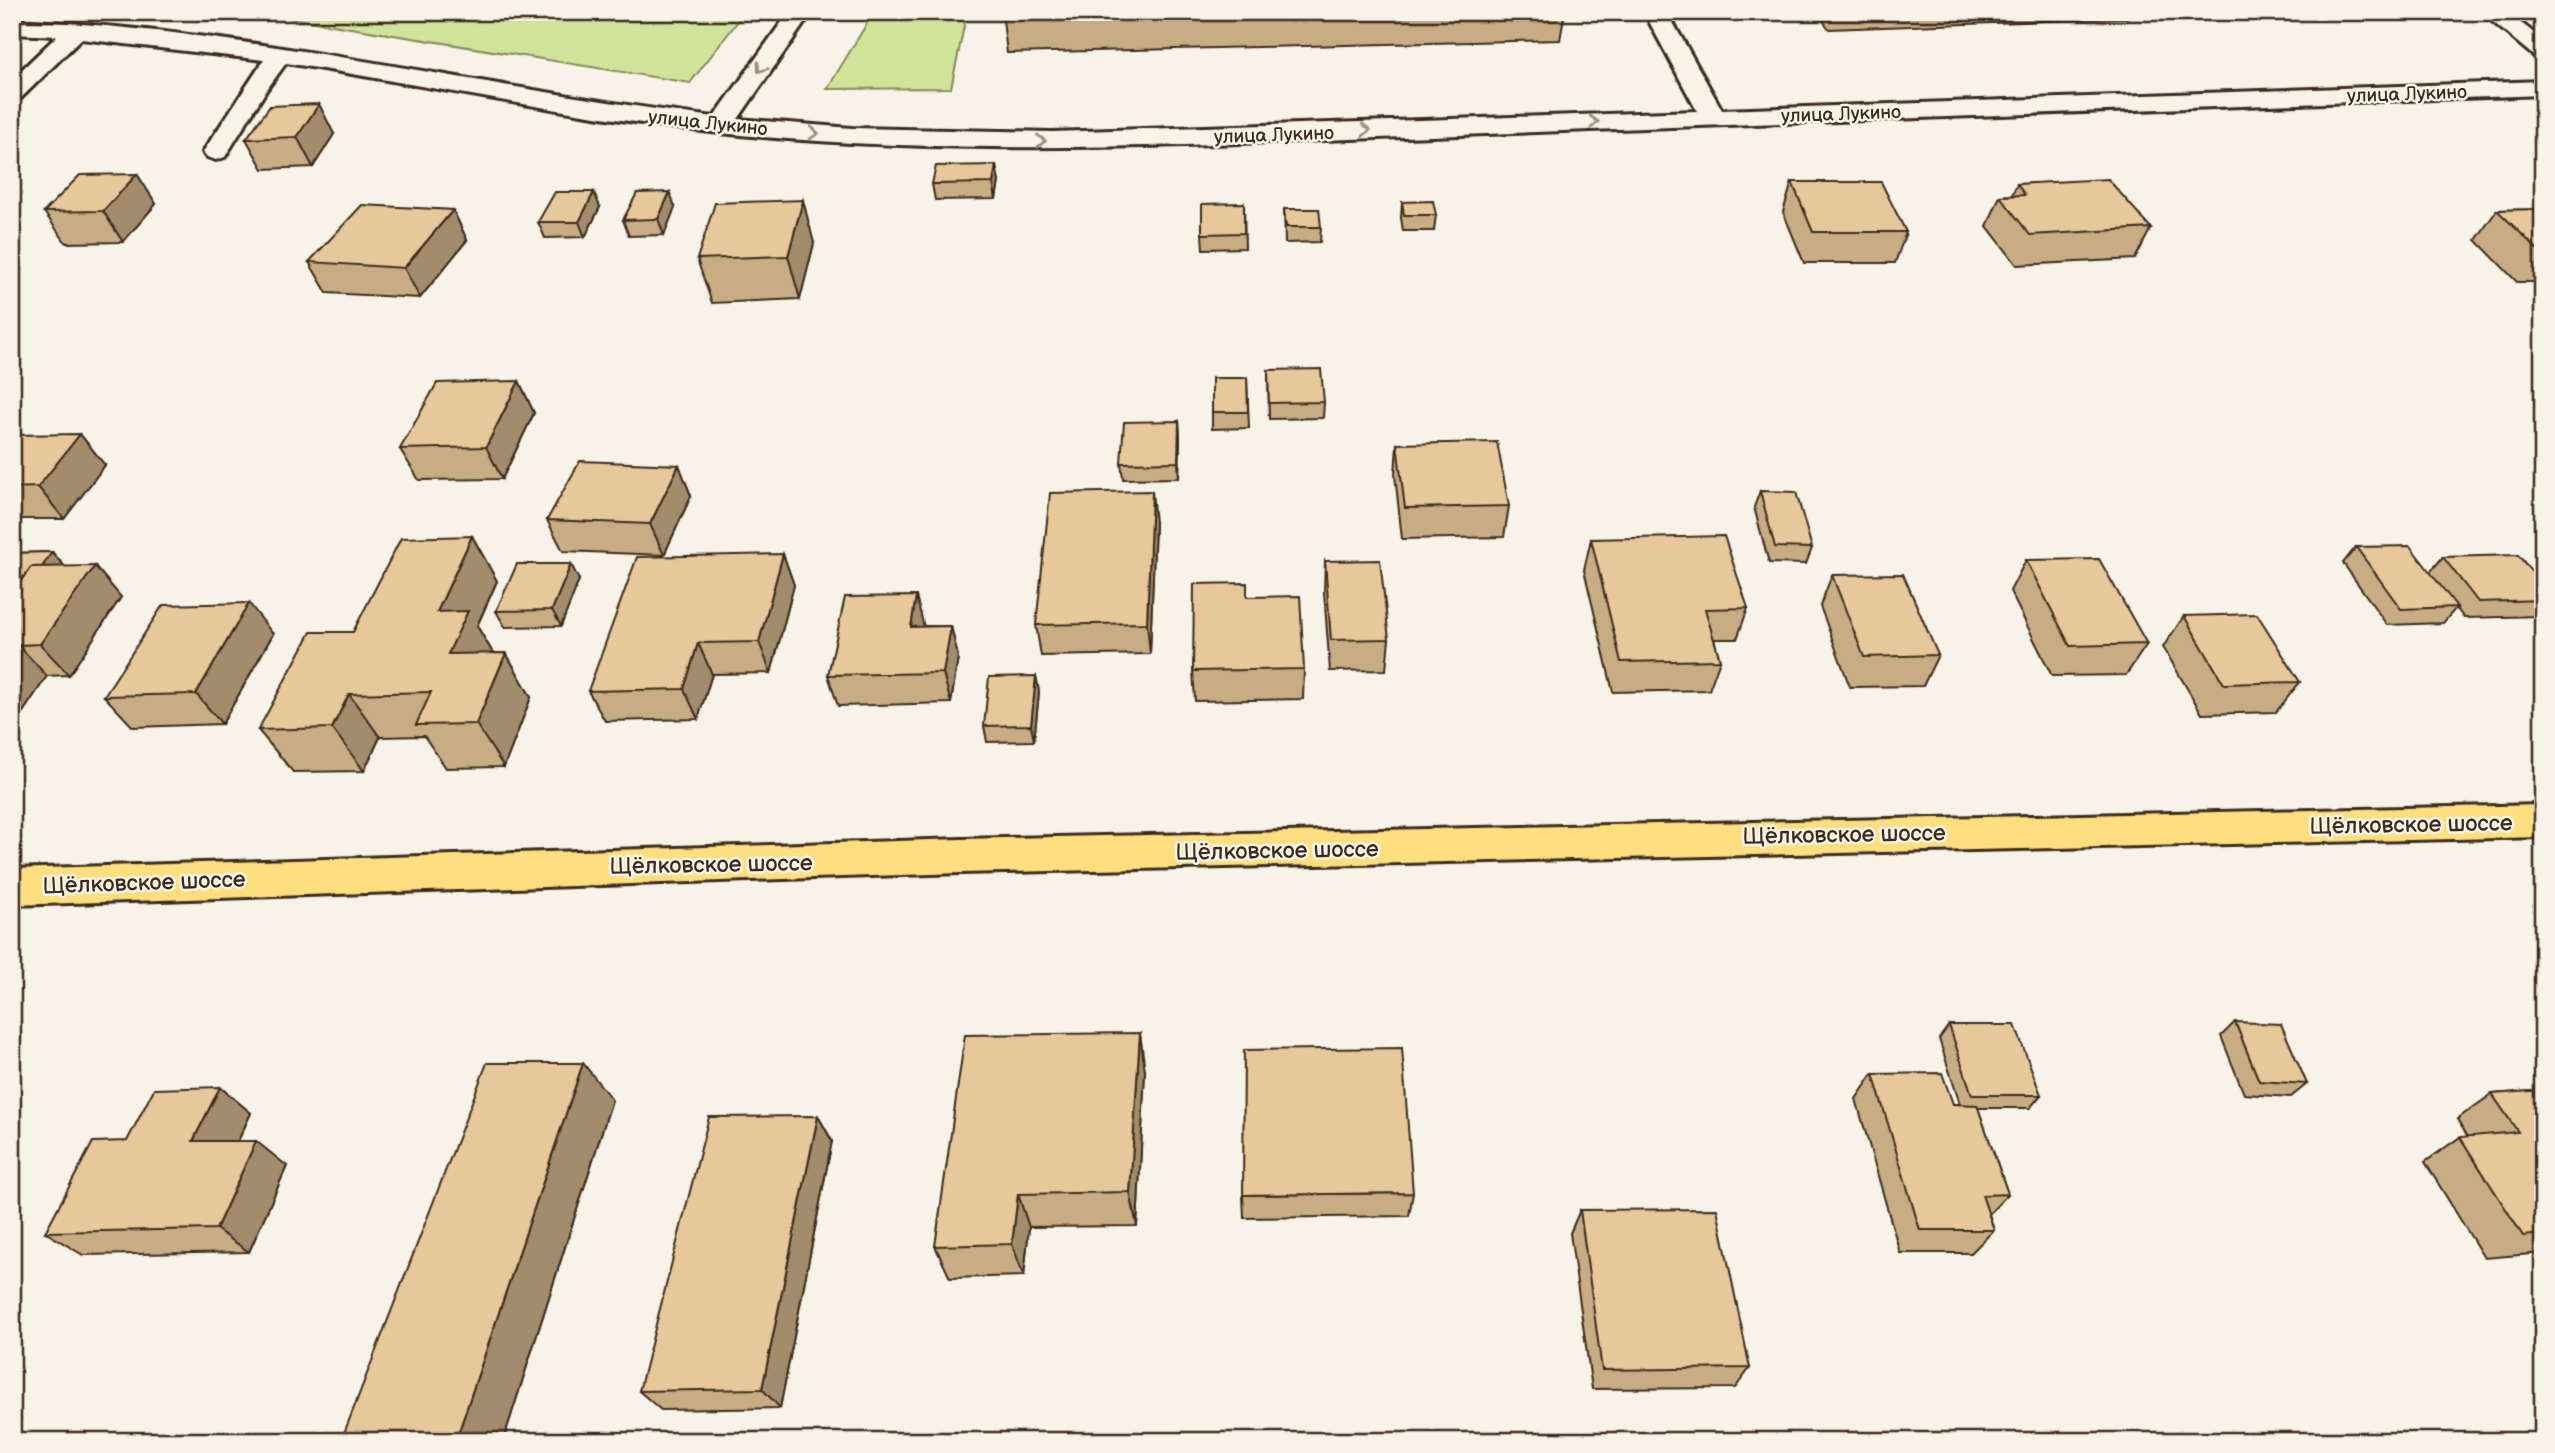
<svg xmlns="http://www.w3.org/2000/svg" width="2555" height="1453" font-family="'Balsamiq Sans',sans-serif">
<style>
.green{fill:#d0e499;stroke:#86875c;stroke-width:2}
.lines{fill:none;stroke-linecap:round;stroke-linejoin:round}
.minor-casing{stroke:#3b2a1e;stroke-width:6}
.major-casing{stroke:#3b2a1e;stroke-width:6}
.minor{fill:#f7f3e8;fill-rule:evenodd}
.major{fill:#fedf80;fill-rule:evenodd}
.wall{fill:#c7ac84;stroke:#3b2a1e;stroke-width:2}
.shaded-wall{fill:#a28c6c;stroke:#3b2a1e;stroke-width:2}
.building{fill:#e7c89a;stroke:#3b2a1e;stroke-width:2}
.oneway{stroke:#998e83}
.labels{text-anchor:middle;stroke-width:5;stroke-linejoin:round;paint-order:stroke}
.far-street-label{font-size:19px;fill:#3b2a1e;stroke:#f7f3e8}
.street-label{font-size:23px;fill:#3b2a1e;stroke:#f7f3e8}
</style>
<rect width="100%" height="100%" fill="#f7f3e8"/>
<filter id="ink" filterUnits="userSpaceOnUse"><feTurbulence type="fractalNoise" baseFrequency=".0143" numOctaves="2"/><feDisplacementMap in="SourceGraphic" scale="14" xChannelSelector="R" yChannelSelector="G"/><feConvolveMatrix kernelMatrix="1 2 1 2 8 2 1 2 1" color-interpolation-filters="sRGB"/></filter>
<g filter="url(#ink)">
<g class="green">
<path d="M252 12H745L690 83Z"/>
<path d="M874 12H967L951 88 827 89Z"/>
</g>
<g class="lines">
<g class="minor-casing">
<g id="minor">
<path d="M789 12H812L738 119 852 128 1052 132 1697 111 1644 12H1667L1722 110 2543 81V95L1186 145C1031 149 875 149 720 133 575 117 431 86 286 63L267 89 225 157 216 160 207 157 203 152 264 60 81 39 21 98 12 100V79L57 36 12 34V20C249 29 479 88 714 117Z"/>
<path d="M2481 12H2507L2543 40V59L2535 57Z"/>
</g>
</g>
<g class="major-casing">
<path id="major" d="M2543 805V837L961 873 12 905V869L961 839Z"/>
</g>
<use href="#minor" class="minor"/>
<use href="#major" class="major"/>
</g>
<g class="wall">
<path d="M1002 12H1565L1560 40 1007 53Z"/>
<path d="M1817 12H2289L1829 29Z"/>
<path d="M334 134 313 167 263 169 246 139Z"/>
<path d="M137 174 156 204 123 242 66 243 44 212Z"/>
<path d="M999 181 996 199 935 200 932 184Z"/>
<path d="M1792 182 1906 232 1895 263H1804L1783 212Z"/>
<path d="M2017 184 2151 228 2135 259 2017 265 1987 226 2000 196 2012 195Z"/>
<path d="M1402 202 1436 215 1434 231H1403L1401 218Z"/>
<path d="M1244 203 1245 248 1203 249 1202 234Z"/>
<path d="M600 207 585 237 545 238 538 222Z"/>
<path d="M675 207 664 235 629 236 623 220Z"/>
<path d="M1284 209 1321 227 1320 242 1285 243Z"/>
<path d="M2543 209V282H2517L2476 240 2497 210Z"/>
<path d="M453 210 467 240 420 298 327 293 309 262Z"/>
<path d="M814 243 800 299 712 303 697 259Z"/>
<path d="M1268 370 1324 402 1323 418 1269 419Z"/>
<path d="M1247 378 1249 428 1212 429V412Z"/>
<path d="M519 381 534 413 502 479 419 480 400 449Z"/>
<path d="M1179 421 1180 437 1179 478 1123 479 1121 463Z"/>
<path d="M12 435 105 465 64 519H12Z"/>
<path d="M1397 444 1509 506 1504 537 1402 539 1395 475Z"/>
<path d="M679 465 691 496 664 555 563 551 547 520Z"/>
<path d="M1760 491 1812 548 1806 564 1769 563 1754 507Z"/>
<path d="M1155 523 1150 654 1041 656 1036 625Z"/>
<path d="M472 536 497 581 477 626 493 653H506L531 697 504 767 446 768 424 736 380 737 364 771 293 772 258 730Z"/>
<path d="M1591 539 1748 608 1737 639H1714L1720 660 1709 690 1613 692 1584 570Z"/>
<path d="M2356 547 2430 572 2443 557 2543 585V613L2540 616 2464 618 2456 608 2443 623 2387 625 2343 563Z"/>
<path d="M52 552 65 567 121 597 69 675 47 676 19 718H12V553Z"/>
<path d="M783 554 794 585 771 673 712 674 698 719 605 721 588 691Z"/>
<path d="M2026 560 2147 644 2126 675 2052 676 2010 591Z"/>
<path d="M1325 561 1389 639 1386 670 1330 671 1324 592Z"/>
<path d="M1832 575 1938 655 1923 686 1850 687 1820 606Z"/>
<path d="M579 580 561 626 505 627 496 611Z"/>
<path d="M1247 597 1304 669 1303 699 1195 701 1193 671Z"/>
<path d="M2184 616 2300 682 2276 712 2202 714 2163 647Z"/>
<path d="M924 626H951L958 657 951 703 838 706 828 675Z"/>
<path d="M273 634 222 724 133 727 104 696Z"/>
<path d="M1036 676 1039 692 1034 741 987 742 984 726Z"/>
<path d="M2235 1022 2307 1084 2291 1097 2244 1094 2221 1036Z"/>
<path d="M1949 1025 2041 1095 2030 1108H1978L2008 1194 1989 1214 1994 1230 1971 1253H1900L1856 1099 1873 1074 1953 1104H1960L1939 1039Z"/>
<path d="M1145 1071 1137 1226 1029 1227 1024 1276 950 1278 935 1246Z"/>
<path d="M220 1087 251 1113 238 1141 287 1166 249 1252 83 1255 45 1232 127 1141Z"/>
<path d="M2543 1090V1253L2484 1258 2425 1162 2460 1137H2468L2457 1119 2492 1094Z"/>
<path d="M612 1100 503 1441H352L343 1436Z"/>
<path d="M818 1116 832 1141 780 1408 661 1410 639 1391Z"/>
<path d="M1413 1193 1409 1216 1244 1218 1243 1195Z"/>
<path d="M1580 1210 1750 1368 1735 1388 1592 1389 1570 1233Z"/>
</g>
<g class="shaded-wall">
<path d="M319 104 334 134 313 167 297 137Z"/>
<path d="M996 165 999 181 996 199 993 183Z"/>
<path d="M137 174 156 204 123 242 103 211Z"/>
<path d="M594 192 600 207 585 237 579 222Z"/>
<path d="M670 192 675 207 664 235 658 219Z"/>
<path d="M803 200 814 243 800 299 788 256Z"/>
<path d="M453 210 467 240 420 298 404 268Z"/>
<path d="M519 381 534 413 502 479 486 447Z"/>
<path d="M1179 421 1180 437 1179 478 1178 462Z"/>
<path d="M80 434 105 465 64 519 38 487Z"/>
<path d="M679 465 691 496 664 555 650 524Z"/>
<path d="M1152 491 1155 523 1150 654 1147 623Z"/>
<path d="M472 536 497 581 477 626 494 655 448 654 437 612Z"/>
<path d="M52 552 66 568 19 597Z"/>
<path d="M783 554 794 585 771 673 759 642Z"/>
<path d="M571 564 579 580 561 626 552 610Z"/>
<path d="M95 566 121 597 69 675 40 644Z"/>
<path d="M916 596 924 627H911Z"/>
<path d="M249 603 273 634 222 724 196 694Z"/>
<path d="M951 626 958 657 951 703 943 673Z"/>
<path d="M698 643 712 674 698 719 684 689Z"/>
<path d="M18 645 47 676 19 718 12 711V654Z"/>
<path d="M506 653 531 697 504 767 476 724Z"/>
<path d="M1036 676 1039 692 1034 741 1031 725Z"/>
<path d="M349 694 380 737 364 771 332 728Z"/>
<path d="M1140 1033 1145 1071 1137 1226 1130 1192Z"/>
<path d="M583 1063 612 1100 503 1441H463L457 1437Z"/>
<path d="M220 1087 251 1113 226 1166 193 1141Z"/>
<path d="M818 1116 832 1141 780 1408 762 1389Z"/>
<path d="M256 1141 287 1166 249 1252 216 1229Z"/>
<path d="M1018 1194 1029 1227 1024 1276 1012 1244Z"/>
</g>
<g class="building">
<path d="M319 104 297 137 246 139 270 106Z"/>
<path d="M996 165 993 183 932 184 936 166Z"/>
<path d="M137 174 103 211 44 212 80 175Z"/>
<path d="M2108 179 2151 228 2030 235 2000 196 2025 195 2017 184Z"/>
<path d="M1792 182H1881L1906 232H1813Z"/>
<path d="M555 192H594L579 222H538Z"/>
<path d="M670 192 658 219 623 220 637 193Z"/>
<path d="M803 200 788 256 697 259 715 203Z"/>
<path d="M1433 201 1436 215H1404L1402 202Z"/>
<path d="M1244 203V233L1202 234V204Z"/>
<path d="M362 205 453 210 404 268 309 262Z"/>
<path d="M1284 209H1319L1321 227H1286Z"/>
<path d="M2543 209V251H2539L2497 210Z"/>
<path d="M1321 369 1324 402 1269 403 1268 370Z"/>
<path d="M1212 378H1247L1248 412H1212Z"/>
<path d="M519 381 486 447 400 449 437 383Z"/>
<path d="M1179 421 1178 462 1121 463 1124 422Z"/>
<path d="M80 434 38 487 12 488V435Z"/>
<path d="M1497 442 1509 506 1405 508 1397 444Z"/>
<path d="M580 461 679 465 650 524 547 520Z"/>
<path d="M1152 491 1147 623 1036 625 1050 493Z"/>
<path d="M1760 491 1796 492 1812 548 1775 547Z"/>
<path d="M472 536 437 612 468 611 448 654 506 653 476 724 416 725 431 692 349 694 332 728 258 730 311 632H353L401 538Z"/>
<path d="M1724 536 1748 608 1705 609 1720 660 1621 662 1591 539Z"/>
<path d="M2410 546 2457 607 2401 609 2356 547Z"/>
<path d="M52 552 42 567H31L12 593V553Z"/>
<path d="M783 554 759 642 698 643 684 689 588 691 637 557Z"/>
<path d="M2518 555 2543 585V600L2478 602 2443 557Z"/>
<path d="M2099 559 2147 644 2070 646 2026 560Z"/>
<path d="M1380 560 1389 639 1331 640 1325 561Z"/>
<path d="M517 564H571L552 610 496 611Z"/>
<path d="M95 566 40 644 18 645 12 654V593L31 567Z"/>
<path d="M1903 574 1938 655 1864 657 1832 575Z"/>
<path d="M1247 583V597L1300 596 1304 669 1193 671 1194 584Z"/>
<path d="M916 596 911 627 951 626 943 673 828 675 845 597Z"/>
<path d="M249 603 196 694 104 696 163 605Z"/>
<path d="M2257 614 2300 682 2224 684 2184 616Z"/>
<path d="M1036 676 1031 725 984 726 989 677Z"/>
<path d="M2235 1022 2281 1024 2307 1084 2259 1081Z"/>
<path d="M1949 1025H2015L2041 1095H1972Z"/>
<path d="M1140 1033 1130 1192 1018 1194 1012 1244 935 1246 965 1035Z"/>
<path d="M1402 1048 1413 1193 1243 1195 1244 1050Z"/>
<path d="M487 1063H583L457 1437 343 1436Z"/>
<path d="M1942 1073 1953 1104 1977 1105 2008 1194 1982 1195 1994 1230H1920L1873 1074Z"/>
<path d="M220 1087 193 1141H256L216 1229 45 1232 93 1142 127 1141 154 1089Z"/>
<path d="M2543 1090V1234L2523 1236 2460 1137 2518 1132 2492 1094Z"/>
<path d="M818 1116 762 1389 639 1391 709 1117Z"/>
<path d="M1717 1209 1750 1368 1602 1370 1580 1210Z"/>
</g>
<defs><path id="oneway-chevron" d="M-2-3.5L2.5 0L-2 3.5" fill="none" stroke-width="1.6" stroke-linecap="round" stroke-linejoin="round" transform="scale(1.75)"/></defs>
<g class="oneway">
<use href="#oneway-chevron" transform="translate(761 68) rotate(126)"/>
<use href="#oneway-chevron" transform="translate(1594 122) rotate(-2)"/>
<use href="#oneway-chevron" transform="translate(1366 130) rotate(-2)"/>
<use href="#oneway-chevron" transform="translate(814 133) rotate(4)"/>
<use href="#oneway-chevron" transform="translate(1041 141) rotate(-1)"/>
</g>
</g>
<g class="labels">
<g class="far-street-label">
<text transform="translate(2407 93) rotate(-2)" y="7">улица Лукино</text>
<text transform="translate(1841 113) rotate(-2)" y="7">улица Лукино</text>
<text transform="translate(708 122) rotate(6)" y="7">улица Лукино</text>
<text transform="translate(1274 134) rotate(-2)" y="7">улица Лукино</text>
</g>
<g class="street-label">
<text transform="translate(2411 824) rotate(-1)" y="8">Щёлковское шоссе</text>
<text transform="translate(1844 834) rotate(-1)" y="8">Щёлковское шоссе</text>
<text transform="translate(1277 850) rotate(-1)" y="8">Щёлковское шоссе</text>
<text transform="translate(711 864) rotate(-1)" y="8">Щёлковское шоссе</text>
<text transform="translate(144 882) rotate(-2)" y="8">Щёлковское шоссе</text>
</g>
</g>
<rect width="2555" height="1453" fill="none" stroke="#f7f3e8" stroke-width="42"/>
<rect x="21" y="21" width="2513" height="1411" fill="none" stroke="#3b2a1e" stroke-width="2.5" filter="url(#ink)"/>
</svg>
